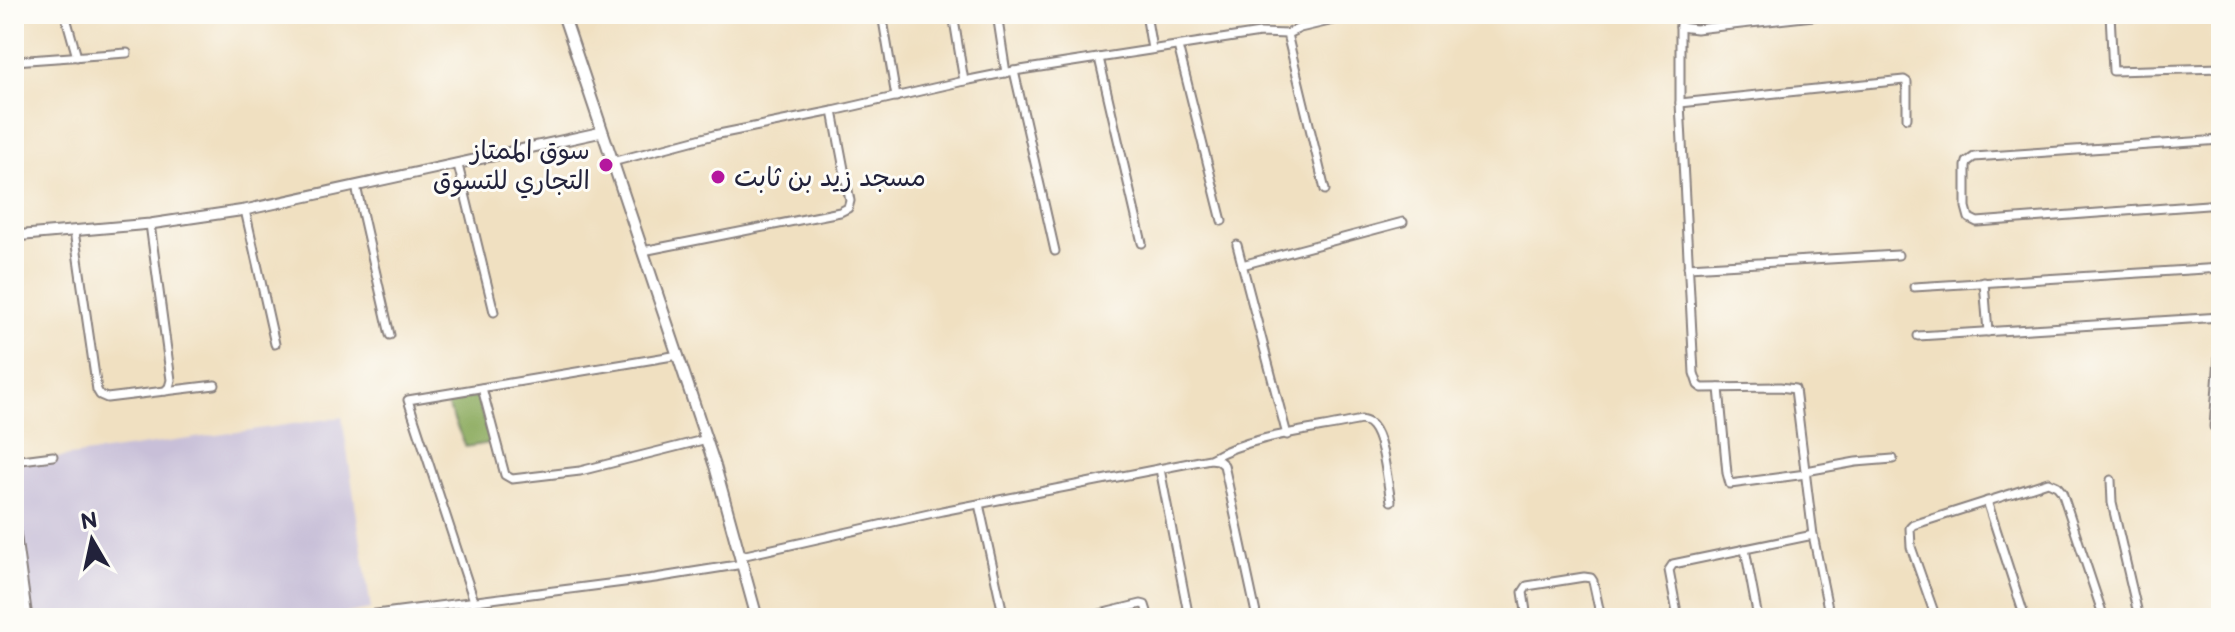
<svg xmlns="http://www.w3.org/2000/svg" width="2235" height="632" font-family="'Balsamiq Sans','Playpen Sans Arabic',sans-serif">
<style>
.industrial{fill:#c8bfd8}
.forest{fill:#8cab5f;stroke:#57664d;stroke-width:2}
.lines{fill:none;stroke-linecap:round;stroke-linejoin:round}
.minor-casing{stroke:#89817e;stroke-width:11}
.tertiary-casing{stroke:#89817e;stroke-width:13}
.secondary-casing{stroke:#89817e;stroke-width:14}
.minor{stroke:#fff;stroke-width:7}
.tertiary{stroke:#fff;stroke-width:9}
.secondary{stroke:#fff;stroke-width:10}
.poi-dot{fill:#b5179e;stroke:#fdfcf7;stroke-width:3}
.labels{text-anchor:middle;stroke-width:6;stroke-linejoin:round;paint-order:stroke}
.poi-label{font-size:26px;fill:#22223b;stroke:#fdfcf7;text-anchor:end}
</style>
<rect width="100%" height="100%" fill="#fdfcf7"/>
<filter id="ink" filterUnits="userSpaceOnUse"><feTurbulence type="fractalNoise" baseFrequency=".0125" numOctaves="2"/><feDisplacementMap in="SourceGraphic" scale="16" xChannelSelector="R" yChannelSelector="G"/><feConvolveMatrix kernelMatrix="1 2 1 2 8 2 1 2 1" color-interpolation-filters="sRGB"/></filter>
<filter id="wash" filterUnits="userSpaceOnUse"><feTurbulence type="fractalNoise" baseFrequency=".006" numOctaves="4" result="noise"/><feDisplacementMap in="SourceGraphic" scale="32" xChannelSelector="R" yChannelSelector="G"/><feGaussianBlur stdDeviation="1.8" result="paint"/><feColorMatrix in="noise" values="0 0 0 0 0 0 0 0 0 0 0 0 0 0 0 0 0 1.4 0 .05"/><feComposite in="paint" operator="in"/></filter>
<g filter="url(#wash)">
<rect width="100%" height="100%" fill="#f0e0c1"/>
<path class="industrial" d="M342 417 371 609 319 618H14V464Z"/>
<path class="forest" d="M477 396 490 443 466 447 446 402Z"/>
</g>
<g filter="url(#ink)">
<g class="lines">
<g class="minor-casing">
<g id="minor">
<path d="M65 14 77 57"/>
<path d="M882 14 896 97"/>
<path d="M953 14 964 81"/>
<path d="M997 14 1006 73"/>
<path d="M1146 14 1152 49"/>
<path d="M1680 14V103L1694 373 1698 385 1702 388 1780 387 1795 389 1813 535 1830 618"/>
<path d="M2110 14 2113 71 2221 68"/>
<path d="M565 21 601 14"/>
<path d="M1680 27 1696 29 1831 14"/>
<path d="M1287 34 1300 28 1359 14"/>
<path d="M1178 46 1222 221"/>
<path d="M1099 58 1142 243"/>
<path d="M14 61 127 53"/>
<path d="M1014 71 1055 251"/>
<path d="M1680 103 1904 80 1907 82V118"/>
<path d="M2221 140 1974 157 1967 162 1966 166V207L1969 218 1977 222 2221 204"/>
<path d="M612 162 714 135 833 111 964 81 1014 71 1260 33 1287 34 1325 190"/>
<path d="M458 165 494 312"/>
<path d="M356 186 390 335"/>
<path d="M245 210 275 344"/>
<path d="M74 231 97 390 100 395 107 398 165 391 169 387 171 380 150 224"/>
<path d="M1237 245 1287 435"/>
<path d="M643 251 840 212 848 208 850 201 833 111"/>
<path d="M1242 265 1403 222"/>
<path d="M1688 267 1898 255"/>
<path d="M1984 282 1988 332"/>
<path d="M1914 287 2221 268"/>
<path d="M1918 336 2221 317"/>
<path d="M482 388 505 475 512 479 580 471 707 439"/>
<path d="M1719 388 1727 473 1730 484 1806 474"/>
<path d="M165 391 215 385"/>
<path d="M2214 427 2221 329"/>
<path d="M1212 458C1252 435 1315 430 1361 420 1367 422 1368 421 1372 426 1384 440 1387 482 1391 501"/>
<path d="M14 461 53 456"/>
<path d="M14 464 18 475 14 493"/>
<path d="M1160 469 1189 618"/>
<path d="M1806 471 1856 462 1893 459"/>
<path d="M2111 480 2112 503 2139 618"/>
<path d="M1987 501 2025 618"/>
<path d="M979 504 1004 618"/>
<path d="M14 517 28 618"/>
<path d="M1745 549 1758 618"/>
<path d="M741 556 942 511 1210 459 1218 460 1224 465 1257 618"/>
<path d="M474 601 408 400 679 355"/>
<path d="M345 618 655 578 743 564"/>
<path d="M1083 618 1141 604 1145 605 1149 618"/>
<path d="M1527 618 1523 592 1527 586 1584 577 1591 578 1593 581 1601 618"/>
<path d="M1678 618 1669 570 1673 564 1813 535"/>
<path d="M1936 618 1911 547 1910 528 1913 525 2048 482 2057 486 2062 492 2104 618"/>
</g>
</g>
<g class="tertiary-casing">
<path id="tertiary" d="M14 236 150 224 245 210 602 132"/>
</g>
<g class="secondary-casing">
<path id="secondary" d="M563 14 715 466 757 618"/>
</g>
<use href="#minor" class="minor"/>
<use href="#tertiary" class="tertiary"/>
<use href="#secondary" class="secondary"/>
</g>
</g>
<g class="poi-dot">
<circle cx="606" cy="165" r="8"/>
<circle cx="718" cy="177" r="8"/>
</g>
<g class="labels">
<g class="poi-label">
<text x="590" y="159">سوق الممتاز<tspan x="590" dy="30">التجاري للتسوق</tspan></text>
<text x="734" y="186" text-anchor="start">مسجد زيد بن ثابت</text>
</g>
</g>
<rect width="2235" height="632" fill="none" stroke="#fdfcf7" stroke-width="48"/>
<g transform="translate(92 540) rotate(351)" stroke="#fdfcf7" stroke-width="6" paint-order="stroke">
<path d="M0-6L14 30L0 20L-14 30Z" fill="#22223b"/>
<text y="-12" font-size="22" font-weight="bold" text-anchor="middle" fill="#22223b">N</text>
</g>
</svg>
